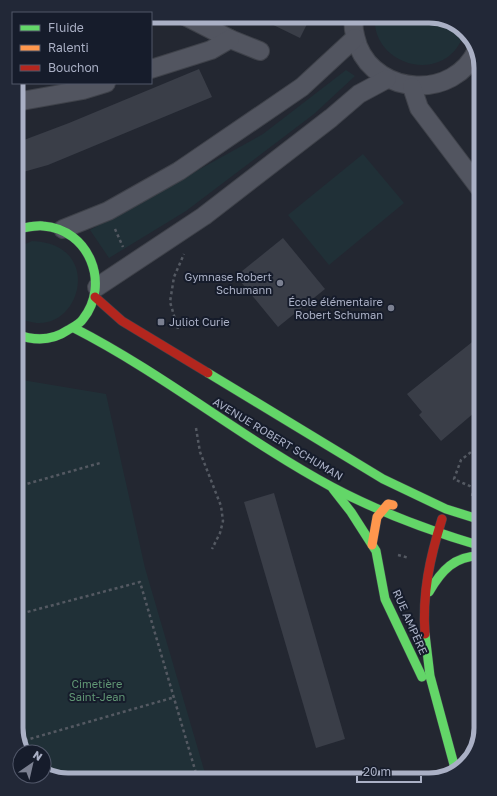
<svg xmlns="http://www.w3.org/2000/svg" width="497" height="796" font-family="'Golos Text',sans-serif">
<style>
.green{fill:#203037}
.building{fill:#3a3e48}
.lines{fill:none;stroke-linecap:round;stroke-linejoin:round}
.street-casing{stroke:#3f424a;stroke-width:20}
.fast-casing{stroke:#3f424a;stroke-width:10}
.slow-casing{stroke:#3f424a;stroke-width:10}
.jam-casing{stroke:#3f424a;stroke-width:10}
.path{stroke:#545962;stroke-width:2.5;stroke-dasharray:3 3;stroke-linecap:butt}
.street{stroke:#525560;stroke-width:18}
.fast{stroke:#63d668;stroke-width:9}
.slow{stroke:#ff974d;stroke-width:9}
.jam{stroke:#b3261e;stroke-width:9}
.poi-dot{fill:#7b8091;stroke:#161c2b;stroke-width:1.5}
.labels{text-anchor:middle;stroke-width:4;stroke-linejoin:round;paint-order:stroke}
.poi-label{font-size:11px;fill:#aab0c5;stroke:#161c2b;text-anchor:end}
.street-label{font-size:11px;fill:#aab0c5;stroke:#161c2b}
.park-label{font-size:11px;fill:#609674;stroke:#161c2b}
.rim{fill:none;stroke:#aab0c5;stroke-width:5}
</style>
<rect width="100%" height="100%" fill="#232731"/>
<g class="green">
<path d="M375 16C404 16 444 9 465 33 461 41 457 50 449 56 419 79 371 55 375 16Z"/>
<path d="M346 70 355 76 314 114 186 211 109 258 90 230 263 134Z"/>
<path d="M363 154 404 203 329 265 288 215Z"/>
<path d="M32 241C112 244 75 351 16 316V248Z"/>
<path d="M16 379 106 394 145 568 207 780H65L44 773V752L21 751 16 728Z"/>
</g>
<g class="building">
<path d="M255 16H311L300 38Z"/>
<path d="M199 69 212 97 48 165 16 174V143L69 123Z"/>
<path d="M283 238 325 289 278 327 236 276Z"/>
<path d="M481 335V407L441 441 419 415 422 412 407 394Z"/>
<path d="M274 493 345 739 316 748 244 502Z"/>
</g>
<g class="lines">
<g class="street-casing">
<g id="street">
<path d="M185 16 230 39 260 51"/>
<path d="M354 16C352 26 355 37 358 46 378 96 454 100 477 50"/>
<path d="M151 69 211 50 230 39"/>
<path d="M412 87 419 108 481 190"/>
<path d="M16 102 83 90 106 83"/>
<path d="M63 229 108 211 179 171 302 87 355 38"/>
<path d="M97 287 204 216 331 118 359 94 387 79"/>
</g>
</g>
<g class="fast-casing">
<g id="fast">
<path d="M16 229C25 228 35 225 43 226 89 229 111 284 83 319 80 324 73 327 68 330 52 341 34 341 16 334"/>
<path d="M74 328C164 374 243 439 332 487 379 512 430 531 481 546"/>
<path d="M208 373 383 479 446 509 481 520"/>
<path d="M333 489 351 512 376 551 385 599 422 677"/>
<path d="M429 592C441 571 455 555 481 556"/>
<path d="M425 634 430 676 456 772"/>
</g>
</g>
<g class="slow-casing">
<path id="slow" d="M372 545 377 517 388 504 393 505"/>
</g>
<g class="jam-casing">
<g id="jam">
<path d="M95 297 122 321 208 373"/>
<path d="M425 634C422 594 430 557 442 519"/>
</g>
</g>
<g class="path">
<path d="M115 229 123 247"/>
<path d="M178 329 170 302 174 277 184 254"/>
<path d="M196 428 200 452 221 506 223 521 220 533 212 549"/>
<path d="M16 487 100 463"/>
<path d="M472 496 474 488 454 479 461 460 481 444"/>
<path d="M398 555 409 558"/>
<path d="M16 615 140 582 198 780"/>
<path d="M19 742 175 697"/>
</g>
<use href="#street" class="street"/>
<use href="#fast" class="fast"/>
<use href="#slow" class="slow"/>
<use href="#jam" class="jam"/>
</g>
<g class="poi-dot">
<circle cx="280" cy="283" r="4"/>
<circle cx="391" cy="308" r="4"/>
<rect x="157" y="318" width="8" height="8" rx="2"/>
</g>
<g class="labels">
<g class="poi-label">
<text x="272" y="281">Gymnase Robert<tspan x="272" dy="13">Schumann</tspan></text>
<text x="383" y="306">École élémentaire<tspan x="383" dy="13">Robert Schuman</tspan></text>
<text x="169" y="326" text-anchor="start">Juliot Curie</text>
</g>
<g class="street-label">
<text transform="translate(278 439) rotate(31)" y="4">AVENUE ROBERT SCHUMAN</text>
<text transform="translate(410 622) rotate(66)" y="4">RUE AMPÈRE</text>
</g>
<g class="park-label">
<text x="97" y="688">Cimetière<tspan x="97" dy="13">Saint-Jean</tspan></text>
</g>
</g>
<path d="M0 0H497V796H0ZM68 23H429A45 45 0 0 1 474 68V728A45 45 0 0 1 429 773H68A45 45 0 0 1 23 728V68A45 45 0 0 1 68 23Z" fill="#222837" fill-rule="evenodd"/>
<path class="rim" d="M68 23H429A45 45 0 0 1 474 68V728A45 45 0 0 1 429 773H68A45 45 0 0 1 23 728V68A45 45 0 0 1 68 23Z"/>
<rect x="12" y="12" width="140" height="72" fill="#161c2b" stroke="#515769"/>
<rect x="20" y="25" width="20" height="6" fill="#63d668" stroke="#515769"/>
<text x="48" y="32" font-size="12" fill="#aab0c5">Fluide</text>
<rect x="20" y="45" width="20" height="6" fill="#ff974d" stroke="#515769"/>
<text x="48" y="52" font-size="12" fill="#aab0c5">Ralenti</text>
<rect x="20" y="65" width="20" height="6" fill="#b3261e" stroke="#515769"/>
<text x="48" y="72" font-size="12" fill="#aab0c5">Bouchon</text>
<g transform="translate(32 764) rotate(34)"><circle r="19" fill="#161c2b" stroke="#515769"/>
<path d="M0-3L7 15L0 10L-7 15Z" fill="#7b8091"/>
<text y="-6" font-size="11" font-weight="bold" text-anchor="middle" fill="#aab0c5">N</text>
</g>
<path d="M357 776v6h64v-6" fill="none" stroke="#aab0c5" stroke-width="2"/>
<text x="363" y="776" font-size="12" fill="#aab0c5" stroke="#161c2b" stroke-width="3" paint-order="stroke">20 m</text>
</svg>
